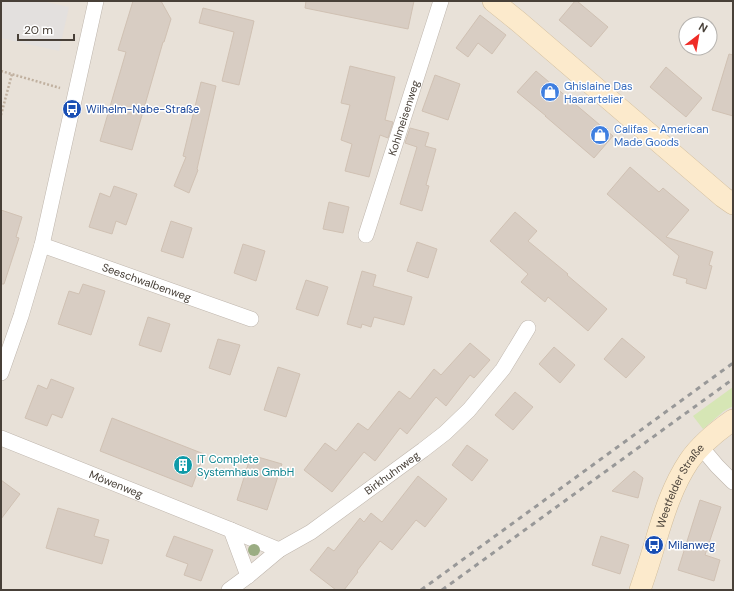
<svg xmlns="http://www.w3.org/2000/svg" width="734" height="591" font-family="'DM Sans',sans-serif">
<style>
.residential{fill:#e8e1d8;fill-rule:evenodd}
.green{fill:#d6e6b5}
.parking{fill:#e3e0de}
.building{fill:#d8cdc3;stroke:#d0c1b3}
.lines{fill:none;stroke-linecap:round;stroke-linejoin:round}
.street-casing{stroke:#bfb6ad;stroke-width:16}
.secondary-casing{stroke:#d1bd9c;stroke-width:22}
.path{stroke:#c0b09f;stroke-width:2.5;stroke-dasharray:2 2;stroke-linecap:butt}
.street{stroke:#fff;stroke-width:15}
.secondary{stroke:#fceacc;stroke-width:21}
.rail{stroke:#989898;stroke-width:3;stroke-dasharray:5 5;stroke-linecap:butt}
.tree{fill:#9bad83}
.labels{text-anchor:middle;stroke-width:3;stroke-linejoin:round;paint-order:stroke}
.shop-label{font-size:11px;fill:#366cbe;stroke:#fff;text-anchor:start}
.transit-label{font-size:11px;fill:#164399;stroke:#fff;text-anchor:start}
.street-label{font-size:11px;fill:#484038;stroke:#fff}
.culture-label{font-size:11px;fill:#0d838f;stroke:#fff;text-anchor:start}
</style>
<rect width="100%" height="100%" fill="#f4f0ea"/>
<path class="residential" d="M1 1H733V590H1ZM686 24H710V48H686Z"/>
<path class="green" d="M733 387V406L724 411 703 429 693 416Z"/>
<path class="parking" d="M1 1H42L69 7 59 51 1 38Z"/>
<g class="building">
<path d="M133 1H161L171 19 164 42H163L132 150 100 141 126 52 118 50Z"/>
<path d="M306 1H414L408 29 305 8Z"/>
<path d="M575 1H577L608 27 591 47 559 20Z"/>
<path d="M203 8 254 21 239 85 222 81 234 32 199 23Z"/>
<path d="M480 15 506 35 492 54 478 43 468 57 456 48Z"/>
<path d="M729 54 733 55V116L712 110Z"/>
<path d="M350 66 395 77 385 120 393 122 388 138 380 135 369 177 345 171 352 144 341 140 350 105 341 103Z"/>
<path d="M666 67 702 98 686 117 650 87Z"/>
<path d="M536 71 613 136 594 158 545 116H546L517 92Z"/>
<path d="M435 75 460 84 448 120 422 111Z"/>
<path d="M201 82 216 86 197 169 198 170 189 193 174 186 186 157 183 156Z"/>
<path d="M410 128 429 133 425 146 436 149 426 185 429 186 422 211 400 204 417 147 405 143Z"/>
<path d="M630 167 659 192 663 188 689 210 666 237 713 252 709 265 712 266 706 289 686 283 687 279 673 275 679 256 607 194Z"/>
<path d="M114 186 137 194 126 225 116 221 112 234 89 227 100 193 110 197Z"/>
<path d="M329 202 349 207 343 233 323 229Z"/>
<path d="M1 210 22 217 16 237 19 238 4 284H1Z"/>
<path d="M515 212 537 231 528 241 568 274 567 275 607 309 588 331 548 297 545 302 521 282 528 274 490 241Z"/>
<path d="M171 221 192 228 183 258 161 251Z"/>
<path d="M417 242 437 249 428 278 407 271Z"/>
<path d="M243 244 265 251 256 281 234 273Z"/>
<path d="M362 271 376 275 373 286 412 297 404 325 374 317 371 327 362 324 361 328 347 324Z"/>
<path d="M306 280 328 287 318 316 296 309Z"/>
<path d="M83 284 105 291 91 335 58 324 69 291 79 294Z"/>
<path d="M148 317 170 324 161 352 139 345Z"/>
<path d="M622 338 645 357 626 378 604 359Z"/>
<path d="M218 339 240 345 230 375 209 368Z"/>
<path d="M470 343 490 360 474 378 470 375 446 406 436 397 407 434 400 428 375 461 364 452 332 492 304 470 325 443 336 451 358 423 368 430 399 391 410 399 434 369 441 375Z"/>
<path d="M554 347 575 365 560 383 539 364Z"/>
<path d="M278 367 300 374 286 417 264 410Z"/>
<path d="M51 379 74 388 62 418 52 414 47 426 25 418 38 385 47 389Z"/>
<path d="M515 392 533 407 513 430 495 415Z"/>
<path d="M112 418 204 454 192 487 100 451Z"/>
<path d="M467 445 488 460 472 481 452 465Z"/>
<path d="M251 455 282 464 267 510 237 500Z"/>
<path d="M634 471 643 478 638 498 612 491Z"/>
<path d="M418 476 447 499 425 527 416 520 392 550 380 541 357 571 358 572 344 590H336L310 570 328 547 334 551 360 518 364 522 371 513 382 522Z"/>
<path d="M1 480 20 494 1 519Z"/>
<path d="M700 500 721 507 705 555 720 560 714 581 678 570Z"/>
<path d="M58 508 99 520 94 536 109 540 102 564 46 548Z"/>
<path d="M174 536 213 550 201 581 184 575 188 564 166 556Z"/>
<path d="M601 536 629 545 620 574 592 565Z"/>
</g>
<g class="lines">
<g class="street-casing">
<g id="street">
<path id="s1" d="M366 235 441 1"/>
<path id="s2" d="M42 245 251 319"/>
<path d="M1 373 21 316 42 245 96 1"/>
<path id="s3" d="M1 438 231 530 279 550"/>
<path d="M701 447 717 466 733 482"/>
<path d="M231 530 248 576"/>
<path id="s4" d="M229 590 248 576 279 550 311 532 423 450 445 433 469 410 503 369 528 328"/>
</g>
</g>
<g class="secondary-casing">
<g id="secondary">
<path d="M493 1 519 22 723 197 733 204"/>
<path id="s5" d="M640 590C646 573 651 557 656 540 664 513 673 485 689 461 700 445 717 431 733 420"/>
</g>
</g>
<g class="path">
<path d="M1 71 60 88"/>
<path d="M1 115 12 74"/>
</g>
<use href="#street" class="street"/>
<use href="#secondary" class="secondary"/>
<g class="rail">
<path d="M421 590 733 363"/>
<path d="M442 590 733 379"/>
</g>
</g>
<circle class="tree" cx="254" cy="550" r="6"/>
<defs>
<g id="shop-disc" transform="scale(1)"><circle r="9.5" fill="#3f7fe0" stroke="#fff"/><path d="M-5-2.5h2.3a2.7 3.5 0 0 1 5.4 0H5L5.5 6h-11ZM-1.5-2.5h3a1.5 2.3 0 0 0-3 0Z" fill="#fff"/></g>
<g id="bus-disc" transform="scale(1)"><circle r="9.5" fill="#1a4fb4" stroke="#fff"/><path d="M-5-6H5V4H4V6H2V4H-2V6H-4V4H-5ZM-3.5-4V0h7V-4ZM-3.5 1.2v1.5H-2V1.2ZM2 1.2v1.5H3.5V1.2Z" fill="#fff"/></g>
<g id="building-disc" transform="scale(1)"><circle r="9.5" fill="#0f9aa8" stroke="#fff"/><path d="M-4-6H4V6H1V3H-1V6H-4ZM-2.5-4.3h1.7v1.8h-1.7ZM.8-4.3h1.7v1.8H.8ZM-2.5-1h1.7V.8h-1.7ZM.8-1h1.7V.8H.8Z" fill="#fff"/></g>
</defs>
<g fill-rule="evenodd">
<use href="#shop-disc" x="550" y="92"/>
<use href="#bus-disc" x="72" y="109"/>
<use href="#shop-disc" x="600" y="135"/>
<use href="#building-disc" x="183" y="465"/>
<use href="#bus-disc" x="654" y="545"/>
</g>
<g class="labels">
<g class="shop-label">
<text x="564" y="90">Ghislaine Das<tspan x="564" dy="13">Haarartelier</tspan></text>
<text x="614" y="133">Califas - American<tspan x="614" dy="13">Made Goods</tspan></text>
</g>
<g class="transit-label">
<text x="86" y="113">Wilhelm-Nabe-Straße</text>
<text x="668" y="549">Milanweg</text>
</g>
<g class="street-label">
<text dy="4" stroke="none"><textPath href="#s1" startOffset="123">Kohlmeisenweg</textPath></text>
<text dy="4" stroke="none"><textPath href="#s2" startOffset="111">Seeschwalbenweg</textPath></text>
<text dy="4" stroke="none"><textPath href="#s4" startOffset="201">Birkhuhnweg</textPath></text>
<text dy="4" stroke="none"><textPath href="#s3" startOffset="124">Möwenweg</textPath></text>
<text dy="4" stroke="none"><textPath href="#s5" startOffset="112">Weetfelder Straße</textPath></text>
</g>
<g class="culture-label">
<text x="197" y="463">IT Complete<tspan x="197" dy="13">Systemhaus GmbH</tspan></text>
</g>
</g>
<rect width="734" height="591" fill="none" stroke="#484038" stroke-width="4"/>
<g transform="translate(698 36) rotate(31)"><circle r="19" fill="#ffffff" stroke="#b6b3af"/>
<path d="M0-3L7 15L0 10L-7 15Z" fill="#ef2c26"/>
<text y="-6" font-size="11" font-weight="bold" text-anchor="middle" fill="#484038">N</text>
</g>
<path d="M18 34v6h56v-6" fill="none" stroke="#484038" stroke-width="2"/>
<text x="24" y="34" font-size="12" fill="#484038" stroke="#ffffff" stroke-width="3" paint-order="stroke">20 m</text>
</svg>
